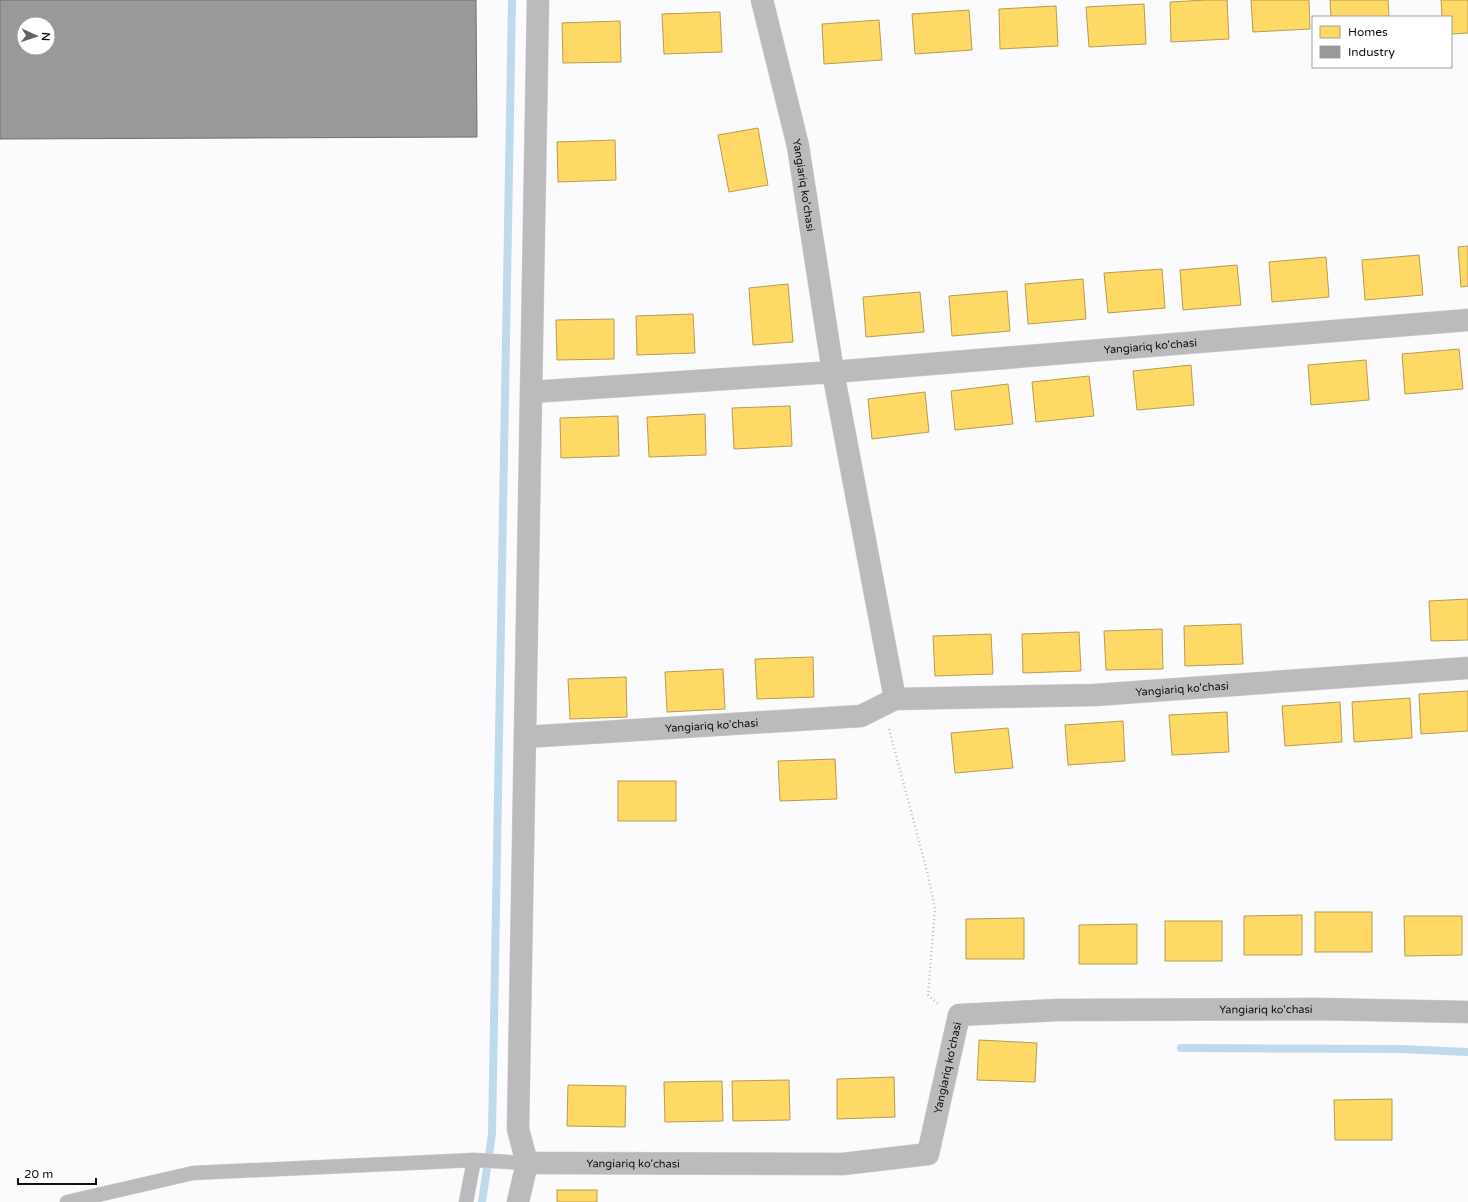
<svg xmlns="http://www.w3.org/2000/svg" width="1468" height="1202" font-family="'Varela Round',sans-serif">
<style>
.homes{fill:#ffd966;stroke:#b79d4d}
.industry{fill:#999;stroke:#707071;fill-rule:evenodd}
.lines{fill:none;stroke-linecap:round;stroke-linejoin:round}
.stream{stroke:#bfd9ed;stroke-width:8}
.service-casing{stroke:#d5d5d8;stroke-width:15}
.minor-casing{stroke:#d5d5d8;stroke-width:23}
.path{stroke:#bfbfbf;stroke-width:2.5;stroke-dasharray:1 3;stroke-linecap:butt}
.service{stroke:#bbbabc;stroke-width:14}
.minor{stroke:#bbbabc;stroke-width:22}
.labels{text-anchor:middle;stroke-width:4;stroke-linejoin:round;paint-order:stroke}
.street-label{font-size:11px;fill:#101013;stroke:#fff}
</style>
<rect width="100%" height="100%" fill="#fbfbfd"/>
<g class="homes">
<path d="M1206 0H1227L1229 39 1171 42 1170 2Z"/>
<path d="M1251 0H1309L1310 29 1253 32Z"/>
<path d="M1330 0H1388L1389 17H1331Z"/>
<path d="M1441 0H1468V33L1451 34V17H1442Z"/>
<path d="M1144 4 1146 44 1089 47 1086 7Z"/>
<path d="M1056 6 1058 46 1000 49 999 9Z"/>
<path d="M969 10 972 50 915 54 912 14Z"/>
<path d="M720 12 722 52 664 54 662 14Z"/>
<path d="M879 20 882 60 824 64 822 24Z"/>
<path d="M620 21 621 62 563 63 562 23Z"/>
<path d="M758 128 768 185 729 192 718 135Z"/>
<path d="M615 140 616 180 558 182 557 142Z"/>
<path d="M1468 246V286L1461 287 1458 247Z"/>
<path d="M1419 255 1423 295 1365 300 1362 260Z"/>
<path d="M1326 257 1329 297 1272 302 1269 262Z"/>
<path d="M1237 265 1241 305 1183 310 1180 270Z"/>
<path d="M1162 269 1165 308 1108 313 1104 273Z"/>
<path d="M1083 279 1086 319 1028 324 1025 284Z"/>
<path d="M788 284 793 342 753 345 749 288Z"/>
<path d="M1007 291 1010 331 952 336 949 296Z"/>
<path d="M920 292 924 332 866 337 863 297Z"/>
<path d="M693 314 695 353 637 355 636 316Z"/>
<path d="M614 319V359L557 360 556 320Z"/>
<path d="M1459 349 1463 389 1405 394 1402 354Z"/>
<path d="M1366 360 1369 400 1311 405 1308 365Z"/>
<path d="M1191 365 1194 405 1137 410 1133 371Z"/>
<path d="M1089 376 1094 416 1036 422 1032 382Z"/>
<path d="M1008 384 1013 424 955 430 951 391Z"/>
<path d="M925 392 929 432 872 439 868 399Z"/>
<path d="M790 406 792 446 734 449 732 408Z"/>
<path d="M705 414 706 455 649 457 647 417Z"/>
<path d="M618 416 619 456 561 458 560 418Z"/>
<path d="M1468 599V640L1431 641 1429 601Z"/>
<path d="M1241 624 1243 664 1185 666 1184 626Z"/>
<path d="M1162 629 1163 669 1106 670 1104 631Z"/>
<path d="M1079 632 1081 671 1023 673 1022 634Z"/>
<path d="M991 634 993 674 935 676 933 636Z"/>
<path d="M813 657 814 697 757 699 755 659Z"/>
<path d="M723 669 725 709 667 712 665 672Z"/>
<path d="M626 677 627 717 570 719 568 679Z"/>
<path d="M1468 691V731L1421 734 1419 694Z"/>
<path d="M1410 698 1412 738 1354 742 1352 702Z"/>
<path d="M1340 702 1342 742 1285 746 1282 706Z"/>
<path d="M1227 712 1229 752 1172 755 1169 715Z"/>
<path d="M1123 721 1125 761 1068 765 1065 725Z"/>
<path d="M1008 728 1013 768 955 773 951 733Z"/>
<path d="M835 759 837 799 780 801 778 761Z"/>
<rect x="618" y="781" width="58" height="40"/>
<rect x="1315" y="912" width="57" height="40"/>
<path d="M1302 915V955H1244V916Z"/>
<path d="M1404 916H1462V955L1405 956Z"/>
<path d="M1024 918V959H966V919Z"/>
<rect x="1165" y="921" width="57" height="40"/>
<path d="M1137 924V964H1079V925Z"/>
<path d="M979 1040 1037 1043 1035 1082 977 1080Z"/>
<path d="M894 1077 895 1117 837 1119V1079Z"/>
<path d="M789 1080 790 1120 733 1121 732 1081Z"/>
<path d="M722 1081 723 1121 665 1122 664 1082Z"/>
<path d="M568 1085 626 1086 625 1127 567 1126Z"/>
<path d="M1392 1099V1140H1335L1334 1100Z"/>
<rect x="557" y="1190" width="40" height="12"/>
</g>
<path class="industry" d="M0 0H476L477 137 0 139ZM24 24H48V48H24Z"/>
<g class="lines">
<g class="stream">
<path d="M1181 1048 1401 1049 1468 1052"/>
<path d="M482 1202 492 1134 512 0"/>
</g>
<g class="service-casing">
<g id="service">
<path d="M67 1202 193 1173 474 1160 527 1163"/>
<path d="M466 1202 474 1160"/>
</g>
</g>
<g class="minor-casing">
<g id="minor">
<path id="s1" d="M762 0 798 146 833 372 895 699"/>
<path id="s2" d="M531 392 833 372 1468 320"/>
<path id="s3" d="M525 737 861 716 895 699 1095 695 1468 668"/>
<path id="s4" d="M527 1163 843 1164 928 1154 959 1015 1058 1010 1318 1009 1468 1012"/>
<path d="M518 1202 527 1163 518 1129 538 0"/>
</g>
</g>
<path class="path" d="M889 729 928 875 935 909 928 995 938 1004"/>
<use href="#service" class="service"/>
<use href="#minor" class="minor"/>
</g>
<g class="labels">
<g class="street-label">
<text dy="4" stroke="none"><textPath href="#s1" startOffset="190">Yangiariq ko'chasi</textPath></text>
<text dy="4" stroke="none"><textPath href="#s2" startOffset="621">Yangiariq ko'chasi</textPath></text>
<text dy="4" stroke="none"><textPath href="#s3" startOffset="662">Yangiariq ko'chasi</textPath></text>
<text dy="4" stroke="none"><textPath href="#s3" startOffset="187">Yangiariq ko'chasi</textPath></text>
<text dy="4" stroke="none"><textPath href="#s4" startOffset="851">Yangiariq ko'chasi</textPath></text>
<text dy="4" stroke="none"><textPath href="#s4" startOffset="490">Yangiariq ko'chasi</textPath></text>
<text dy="4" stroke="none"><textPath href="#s4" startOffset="106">Yangiariq ko'chasi</textPath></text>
</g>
</g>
<rect x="1312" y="16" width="140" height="52" fill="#ffffff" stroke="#9f9fa1"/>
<rect x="1320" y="26" width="20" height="12" fill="#ffd966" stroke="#9f9fa1"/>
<text x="1348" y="36" font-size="12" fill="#101013">Homes</text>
<rect x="1320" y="46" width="20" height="12" fill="#999999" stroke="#9f9fa1"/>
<text x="1348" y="56" font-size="12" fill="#101013">Industry</text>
<g transform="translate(36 36) rotate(93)"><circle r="19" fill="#ffffff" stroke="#9f9fa1"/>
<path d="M0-3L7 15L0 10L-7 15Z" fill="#626265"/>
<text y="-6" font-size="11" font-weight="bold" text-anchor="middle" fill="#101013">N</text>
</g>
<path d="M18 1178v6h78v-6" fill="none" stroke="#101013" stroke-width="2"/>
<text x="24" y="1178" font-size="12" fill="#101013" stroke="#ffffff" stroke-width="3" paint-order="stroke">20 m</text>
</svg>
